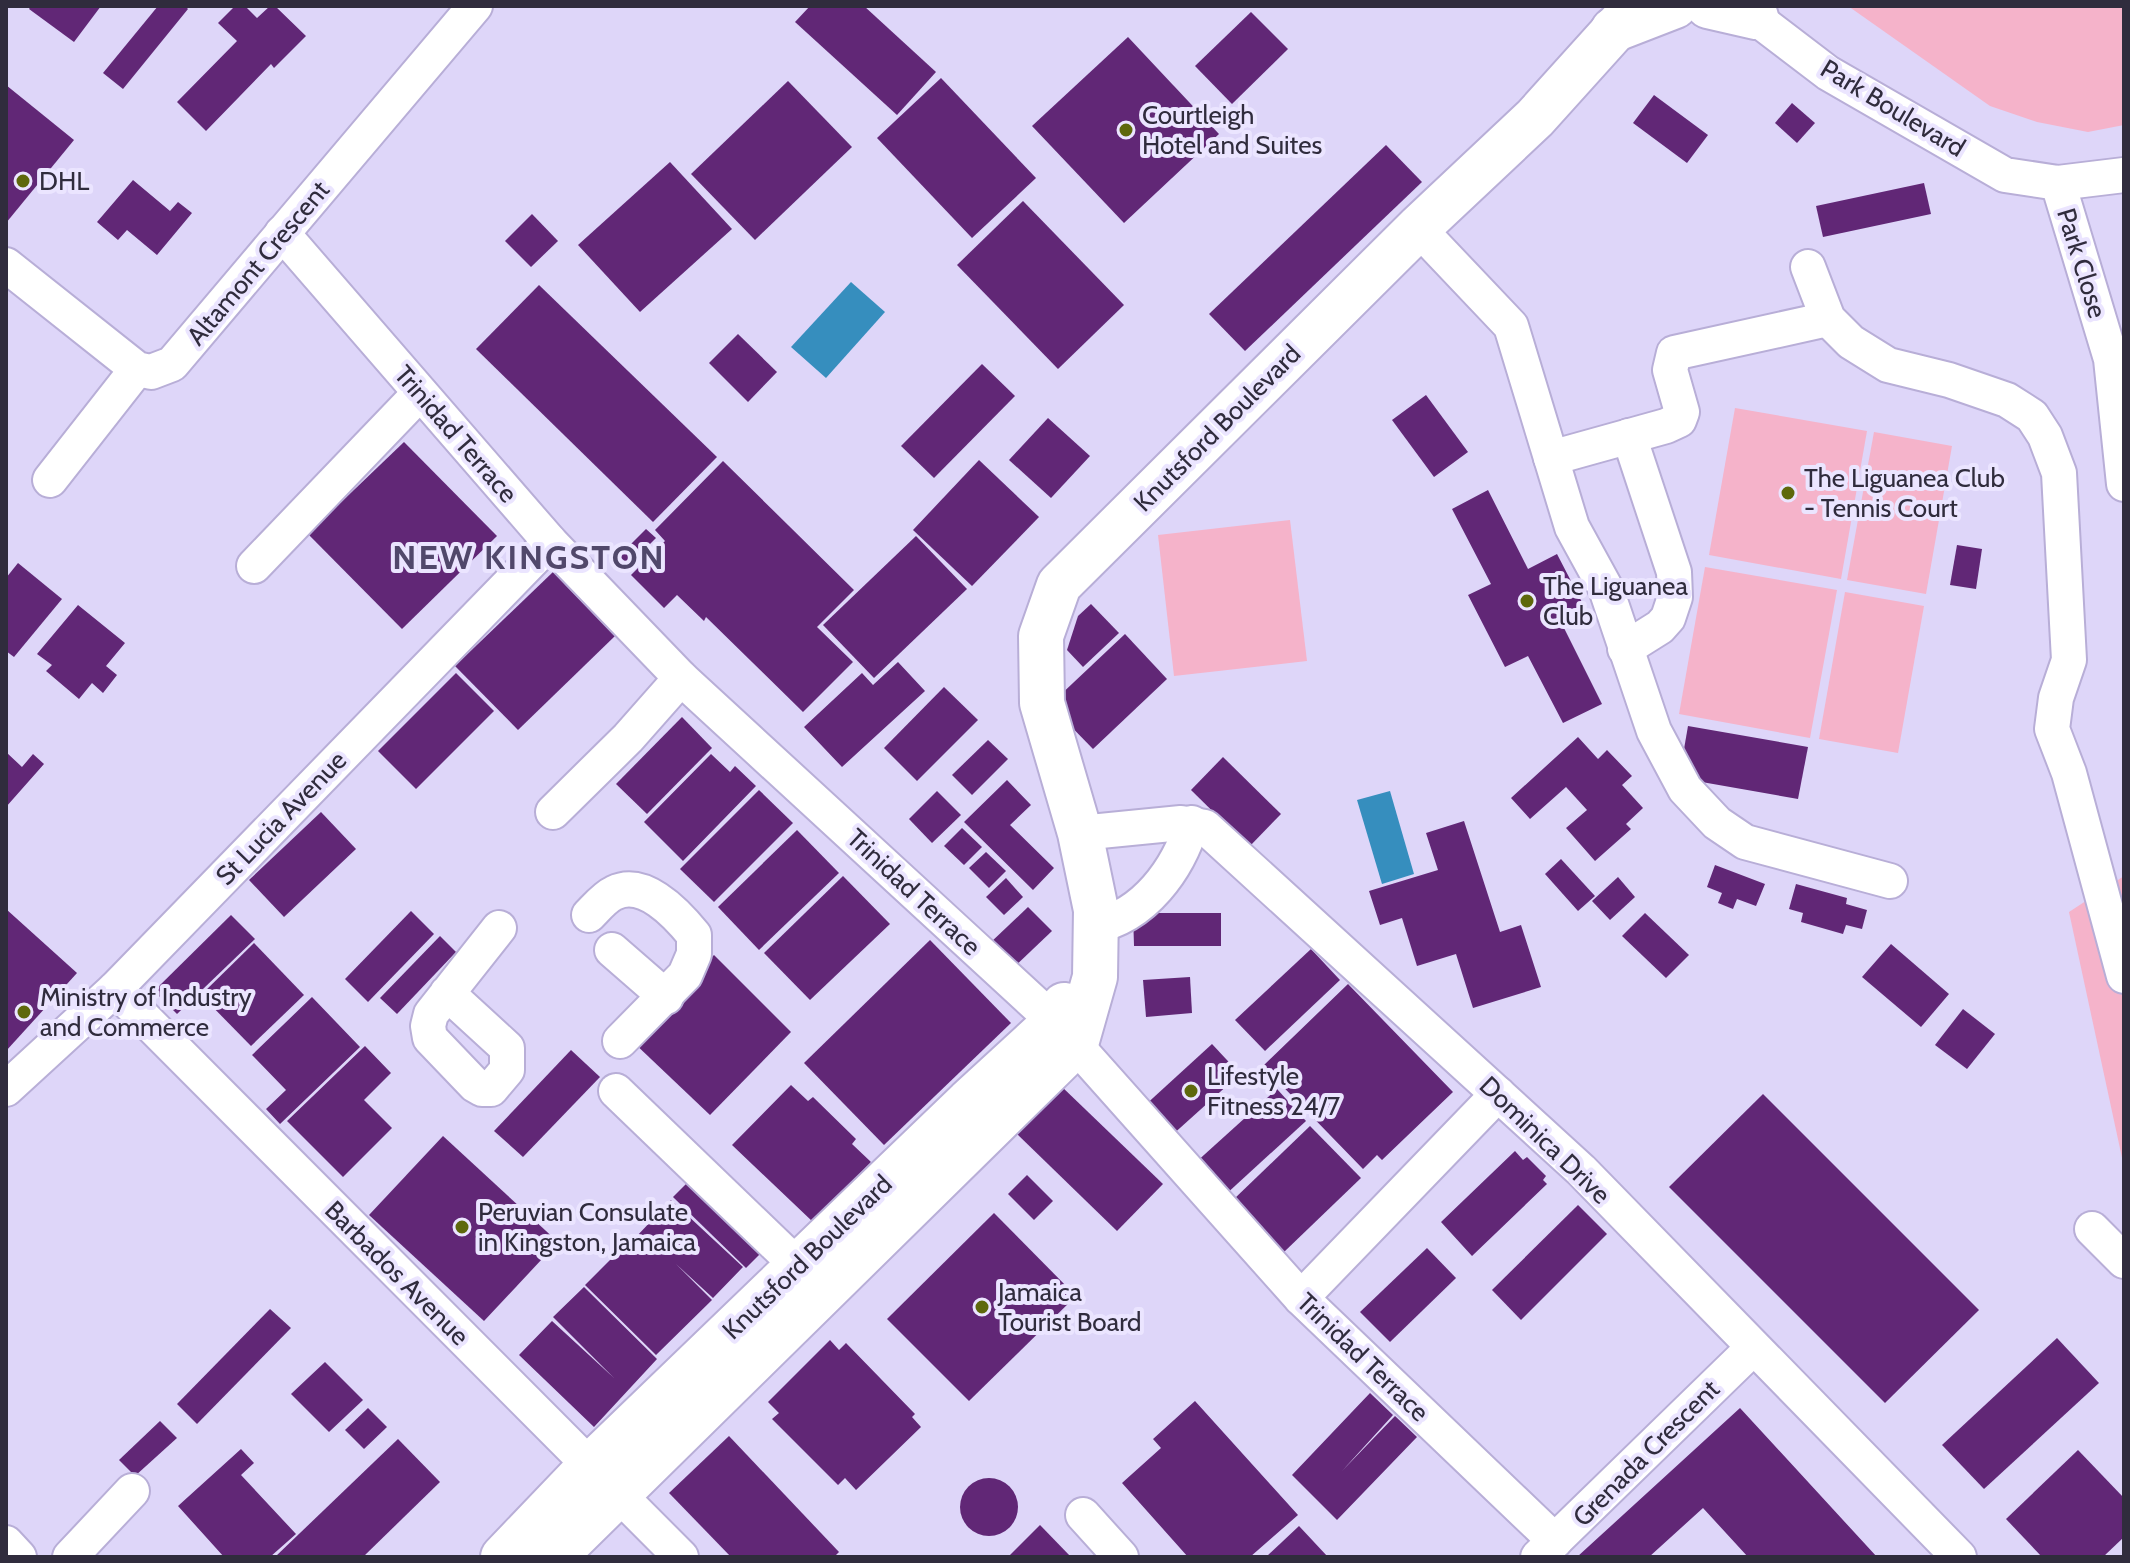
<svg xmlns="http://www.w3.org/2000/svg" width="2130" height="1563" font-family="Cabin,sans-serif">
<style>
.green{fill:#f5b3ca}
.water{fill:#368ebe}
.building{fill:#612776}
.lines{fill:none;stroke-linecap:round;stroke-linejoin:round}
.minor-casing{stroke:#b8aed7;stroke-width:38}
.major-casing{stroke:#b8aed7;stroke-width:48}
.minor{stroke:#fff;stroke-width:34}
.major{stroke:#fff;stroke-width:44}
.poi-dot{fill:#5e680c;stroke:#ebe5ff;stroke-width:3}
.labels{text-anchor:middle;stroke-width:8;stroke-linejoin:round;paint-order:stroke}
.street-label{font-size:26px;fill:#302c3d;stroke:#ebe5ff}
.poi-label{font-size:26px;fill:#302c3d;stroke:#ebe5ff;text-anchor:start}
.district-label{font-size:34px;font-weight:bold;letter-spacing:2px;fill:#51486b;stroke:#ebe5ff}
</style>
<rect width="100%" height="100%" fill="#ded6f9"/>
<g class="green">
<path d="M1848 6H2124V125L2088 132 2037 122 1990 106Z"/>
<path d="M1735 408 1867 431 1841 579 1709 555Z"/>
<path d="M1874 432 1952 446 1926 594 1847 580Z"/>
<path d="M1290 520 1307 661 1174 676 1158 535Z"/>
<path d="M1705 567 1837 590 1810 738 1679 714Z"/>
<path d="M1845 592 1924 606 1898 753 1819 739Z"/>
<path d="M2124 876V1167L2069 912Z"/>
</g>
<g class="water">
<path d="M851 282 885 312 826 378 791 347Z"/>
<path d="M1390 791 1414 874 1382 884 1357 800Z"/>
</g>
<g class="building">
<path d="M31 6H101L74 42 29 9Z"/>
<path d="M158 6H185L188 9 123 89 103 73Z"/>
<path d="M235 6H245L257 18 270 6H275L306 36 274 68 271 64 206 131 177 102 237 41 218 23Z"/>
<path d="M810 6H864L936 72 897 115 795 22Z"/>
<path d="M1251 12 1288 49 1232 104 1195 66Z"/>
<path d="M1128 37 1219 134 1124 223 1032 126Z"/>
<path d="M941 78 1036 178 972 238 877 138Z"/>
<path d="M788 81 852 147 755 240 691 174Z"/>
<path d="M6 85 74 140 6 223Z"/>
<path d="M1654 95 1708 135 1687 163 1633 123Z"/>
<path d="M1792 103 1815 123 1797 143 1775 123Z"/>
<path d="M1386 145 1422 182 1245 351 1209 314Z"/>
<path d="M670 162 732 229 640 312 578 245Z"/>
<path d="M133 180 170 211 178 202 192 213 157 255 127 230 118 240 97 222Z"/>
<path d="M1924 183 1931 214 1823 237 1816 206Z"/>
<path d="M1023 201 1124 305 1058 369 957 265Z"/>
<path d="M532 214 558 241 531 267 505 241Z"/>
<path d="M539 285 717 457 653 522 476 349Z"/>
<path d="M738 334 777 372 748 402 709 363Z"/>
<path d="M982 364 1015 396 934 478 901 446Z"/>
<path d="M1426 395 1468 452 1434 477 1392 420Z"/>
<path d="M1048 418 1090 456 1051 498 1009 460Z"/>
<path d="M404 442 497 536 402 629 308 534Z"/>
<path d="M979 460 1039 517 972 586 913 530Z"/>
<path d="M723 461 854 590 817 627 853 662 803 712 706 617 704 621 677 595 664 608 631 575 665 541 655 530Z"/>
<path d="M1488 490 1528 569 1557 554 1585 608 1560 620 1602 704 1563 723 1528 656 1505 667 1468 595 1491 584 1452 509Z"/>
<path d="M646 529 656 538 629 565 619 556Z"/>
<path d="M916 536 967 589 874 678 823 625Z"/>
<path d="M1957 545 1982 549 1976 589 1950 585Z"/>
<path d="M18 563 62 599 14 657 6 651V578Z"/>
<path d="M553 572 615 636 518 730 455 666Z"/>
<path d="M1091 604 1119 633 1083 667 1067 650 1078 616Z"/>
<path d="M78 605 125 643 106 666 117 675 103 693 92 683 79 699 46 671 52 665 37 654Z"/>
<path d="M1125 634 1167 679 1093 749 1056 711V699Z"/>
<path d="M898 662 925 691 842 767 804 727 862 673 873 685Z"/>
<path d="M456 673 494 711 416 789 378 751Z"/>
<path d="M944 687 978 720 917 781 884 748Z"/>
<path d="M682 717 712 748 647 814 616 784Z"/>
<path d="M1688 726 1808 747 1798 799 1679 778Z"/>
<path d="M1578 737 1598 759 1607 750 1632 776 1622 785 1643 808 1626 824 1631 829 1595 861 1566 828 1587 810 1566 787 1530 819 1511 798Z"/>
<path d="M988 740 1008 759 972 795 952 775Z"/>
<path d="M6 752 22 767 33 754 44 764 6 807Z"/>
<path d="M711 754 730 772 735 766 756 786 683 861 644 822Z"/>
<path d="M1223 757 1281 814 1249 847 1191 790Z"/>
<path d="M1007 780 1031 805 1010 825 1054 868 1033 890 964 822Z"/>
<path d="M759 790 793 823 714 902 680 869Z"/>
<path d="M937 791 961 815 932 843 909 819Z"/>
<path d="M321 812 356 849 284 917 249 880Z"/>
<path d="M1464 821 1500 932 1521 925 1541 987 1473 1008 1456 954 1417 966 1402 918 1380 925 1369 891 1438 870 1426 833Z"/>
<path d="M962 828 982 847 964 865 944 846Z"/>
<path d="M797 830 839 873 759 950 718 907Z"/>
<path d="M986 852 1006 871 989 888 969 868Z"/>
<path d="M1561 859 1595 896 1578 911 1545 874Z"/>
<path d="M1715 865 1765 884 1756 906 1737 899 1733 909 1718 903 1722 893 1707 887Z"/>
<path d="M843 876 890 924 810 1000 764 953Z"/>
<path d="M1618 877 1635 897 1610 920 1592 901Z"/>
<path d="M1006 878 1023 897 1004 915 986 897Z"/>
<path d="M1796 884 1847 898 1846 904 1867 910 1862 929 1846 925 1843 934 1801 922 1803 913 1789 909Z"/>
<path d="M1028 907 1052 931 1013 968 989 944Z"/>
<path d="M6 909 77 973 6 1051Z"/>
<path d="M411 911 434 934 368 1002 345 979Z"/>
<path d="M1133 913H1221V946H1134Z"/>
<path d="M1645 913 1689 955 1666 978 1622 936Z"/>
<path d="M231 915 255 939 177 1014 154 991Z"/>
<path d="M440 936 456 952 397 1014 380 998Z"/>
<path d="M930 940 1011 1023 884 1145 804 1063Z"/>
<path d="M254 943 304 995 251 1046 201 995Z"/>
<path d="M1891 944 1949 994 1921 1027 1862 977Z"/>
<path d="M1311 949 1340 980 1265 1051 1235 1020Z"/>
<path d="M714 955 791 1032 710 1115 631 1040Z"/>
<path d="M1190 977 1192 1013 1146 1017 1143 980Z"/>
<path d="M1348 984 1453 1092 1382 1160 1377 1155 1363 1169 1263 1066Z"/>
<path d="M312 997 360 1047 280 1124 266 1109 286 1090 252 1055Z"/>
<path d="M1963 1009 1995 1034 1967 1069 1935 1045Z"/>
<path d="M1212 1044 1240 1074 1170 1137 1142 1108Z"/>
<path d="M365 1046 391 1073 364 1100 392 1128 343 1177 287 1121Z"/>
<path d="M571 1050 600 1077 523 1157 494 1131Z"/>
<path d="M791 1085 808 1101 813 1097 856 1139 852 1144 871 1162 813 1222 732 1145Z"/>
<path d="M1060 1085 1163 1184 1117 1231 1014 1131Z"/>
<path d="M1277 1089 1306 1121 1224 1196 1194 1164Z"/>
<path d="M1763 1094 1979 1310 1885 1403 1669 1187Z"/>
<path d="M1310 1126 1361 1178 1284 1252 1233 1200Z"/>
<path d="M443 1136 558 1242 484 1321 369 1215Z"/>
<path d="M1515 1151 1523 1160 1527 1157 1546 1176 1543 1180 1547 1184 1472 1256 1441 1222Z"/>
<path d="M697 1173 770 1244 746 1268 673 1197Z"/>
<path d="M1027 1175 1053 1201 1034 1220 1008 1194Z"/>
<path d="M671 1200 743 1267 713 1298 676 1264 712 1300 656 1355 585 1285 616 1254 618 1256Z"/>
<path d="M1578 1205 1607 1234 1521 1320 1492 1290Z"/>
<path d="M994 1213 1076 1296 969 1401 887 1319Z"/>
<path d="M1427 1248 1456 1278 1390 1342 1360 1312Z"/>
<path d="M584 1287 657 1359 594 1427 519 1355 552 1321 614 1378 553 1317Z"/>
<path d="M270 1309 291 1328 197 1424 177 1404Z"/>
<path d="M2057 1338 2099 1383 1984 1489 1942 1445Z"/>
<path d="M830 1340 839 1350 846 1343 915 1414 912 1417 921 1427 856 1490 845 1478 838 1485 772 1419 779 1413 768 1402Z"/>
<path d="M325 1362 363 1400 329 1432 291 1394Z"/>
<path d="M1370 1393 1393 1415 1342 1471 1395 1416 1417 1437 1337 1520 1292 1475Z"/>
<path d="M1195 1401 1298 1515 1250 1557H1188L1122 1483 1161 1448 1153 1439Z"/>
<path d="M368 1408 387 1427 364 1449 345 1430Z"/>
<path d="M1740 1408 1877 1557H1748L1703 1508 1649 1557H1577Z"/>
<path d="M160 1421 177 1438 135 1476 119 1460Z"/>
<path d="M729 1436 839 1552 834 1557H731L669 1493Z"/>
<path d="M398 1439 440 1482 363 1557H275Z"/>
<path d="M241 1449 254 1463 241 1475 296 1534 270 1557H224L178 1506Z"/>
<path d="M2078 1450 2124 1498V1537L2103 1557H2042L2006 1519Z"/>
<circle cx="989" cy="1507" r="29"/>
<path d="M1040 1525 1071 1557H1008Z"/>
<path d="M1299 1526 1328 1557H1266Z"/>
</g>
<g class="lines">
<g class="minor-casing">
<g id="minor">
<path d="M1740 6 1828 73 2005 175 2058 183 2124 175"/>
<path d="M2058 183 2111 359 2124 484"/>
<path d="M1418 228 1511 326 1572 527 1606 589 1654 731 1685 789 1717 823 1745 842 1890 881"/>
<path d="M282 233 550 542 681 678 1055 1022 1301 1298 1555 1541"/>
<path d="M6 265 137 369 151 372 172 364 475 6"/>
<path d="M1808 267 1828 319 1851 342 1888 365 1949 380 2007 400 2032 416 2045 436 2059 473 2069 660 2056 698 2052 729 2069 773 2124 976"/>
<path d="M1551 458 1666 426 1679 420 1682 412 1670 370 1674 353 1828 319"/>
<path d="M50 480 137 369"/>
<path d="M254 566 420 393"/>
<path d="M1625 649 1660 627 1668 618 1675 597 1674 572 1629 436"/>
<path d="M553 812 628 738 681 678"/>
<path d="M1080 833 1181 823 1205 827 1581 1170 1959 1557"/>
<path d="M589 915C596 908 605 897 614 893 644 878 677 914 694 935V954L685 975 620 1041"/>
<path d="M1095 926C1144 916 1178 870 1192 823"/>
<path d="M612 950 666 997"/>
<path d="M115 989 681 1557"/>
<path d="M447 993 507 1048V1070L491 1089H482L475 1085 430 1038 428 1026 431 1014 499 928"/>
<path d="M6 1089 115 989 550 542"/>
<path d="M616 1091 798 1266"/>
<path d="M2092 1229 2124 1261"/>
<path d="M1301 1298 1498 1094"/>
<path d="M1083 1515 1121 1557"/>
<path d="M6 1543 19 1557"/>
<path d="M70 1557 132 1491"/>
<path d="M1538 1557 1753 1348"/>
</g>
</g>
<g class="major-casing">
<g id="major">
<path d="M1708 6 1756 17 1752 6"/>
<path d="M1613 30 1675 6"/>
<path d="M503 1557 590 1466 968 1102 1055 1022 1064 1005"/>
<path d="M554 1557 1076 1044 1095 977 1096 910 1080 833 1042 703 1041 636 1059 585 1418 228 1535 118 1636 6"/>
</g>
</g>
<use href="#minor" class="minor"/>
<use href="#major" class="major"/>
</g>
<g class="poi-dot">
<circle cx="1126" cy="130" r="8"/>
<circle cx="23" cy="181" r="8"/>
<circle cx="1788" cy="493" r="8"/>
<circle cx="1527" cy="601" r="8"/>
<circle cx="24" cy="1012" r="8"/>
<circle cx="1191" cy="1091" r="8"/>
<circle cx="462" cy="1227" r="8"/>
<circle cx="982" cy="1307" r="8"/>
</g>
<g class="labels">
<g class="street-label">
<text transform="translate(1893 108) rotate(31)" y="9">Park Boulevard</text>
<text transform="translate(258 263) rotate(-50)" y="9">Altamont Crescent</text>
<text transform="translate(2082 263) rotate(73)" y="9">Park Close</text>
<text transform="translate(1217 428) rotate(-45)" y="9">Knutsford Boulevard</text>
<text transform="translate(456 434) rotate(49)" y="9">Trinidad Terrace</text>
<text transform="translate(281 818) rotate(-46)" y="9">St Lucia Avenue</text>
<text transform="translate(914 892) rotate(43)" y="9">Trinidad Terrace</text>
<text transform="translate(1545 1140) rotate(44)" y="9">Dominica Drive</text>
<text transform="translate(807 1257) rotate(-44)" y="9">Knutsford Boulevard</text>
<text transform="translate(397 1273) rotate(45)" y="9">Barbados Avenue</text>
<text transform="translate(1363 1357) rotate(44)" y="9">Trinidad Terrace</text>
<text transform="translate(1646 1453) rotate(-45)" y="9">Grenada Crescent</text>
</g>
<g class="poi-label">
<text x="1142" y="124">Courtleigh<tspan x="1142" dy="30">Hotel and Suites</tspan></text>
<text x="39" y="190">DHL</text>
<text x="1804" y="487">The Liguanea Club<tspan x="1804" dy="30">- Tennis Court</tspan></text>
<text x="1543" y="595">The Liguanea<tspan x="1543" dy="30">Club</tspan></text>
<text x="40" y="1006">Ministry of Industry<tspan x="40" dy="30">and Commerce</tspan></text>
<text x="1207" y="1085">Lifestyle<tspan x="1207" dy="30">Fitness 24/7</tspan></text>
<text x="478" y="1221">Peruvian Consulate<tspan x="478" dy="30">in Kingston, Jamaica</tspan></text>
<text x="998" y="1301">Jamaica<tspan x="998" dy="30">Tourist Board</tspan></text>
</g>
<g class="district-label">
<text x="529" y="569">NEW KINGSTON</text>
</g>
</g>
<rect width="2130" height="1563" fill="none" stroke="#302c3d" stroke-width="16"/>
</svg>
